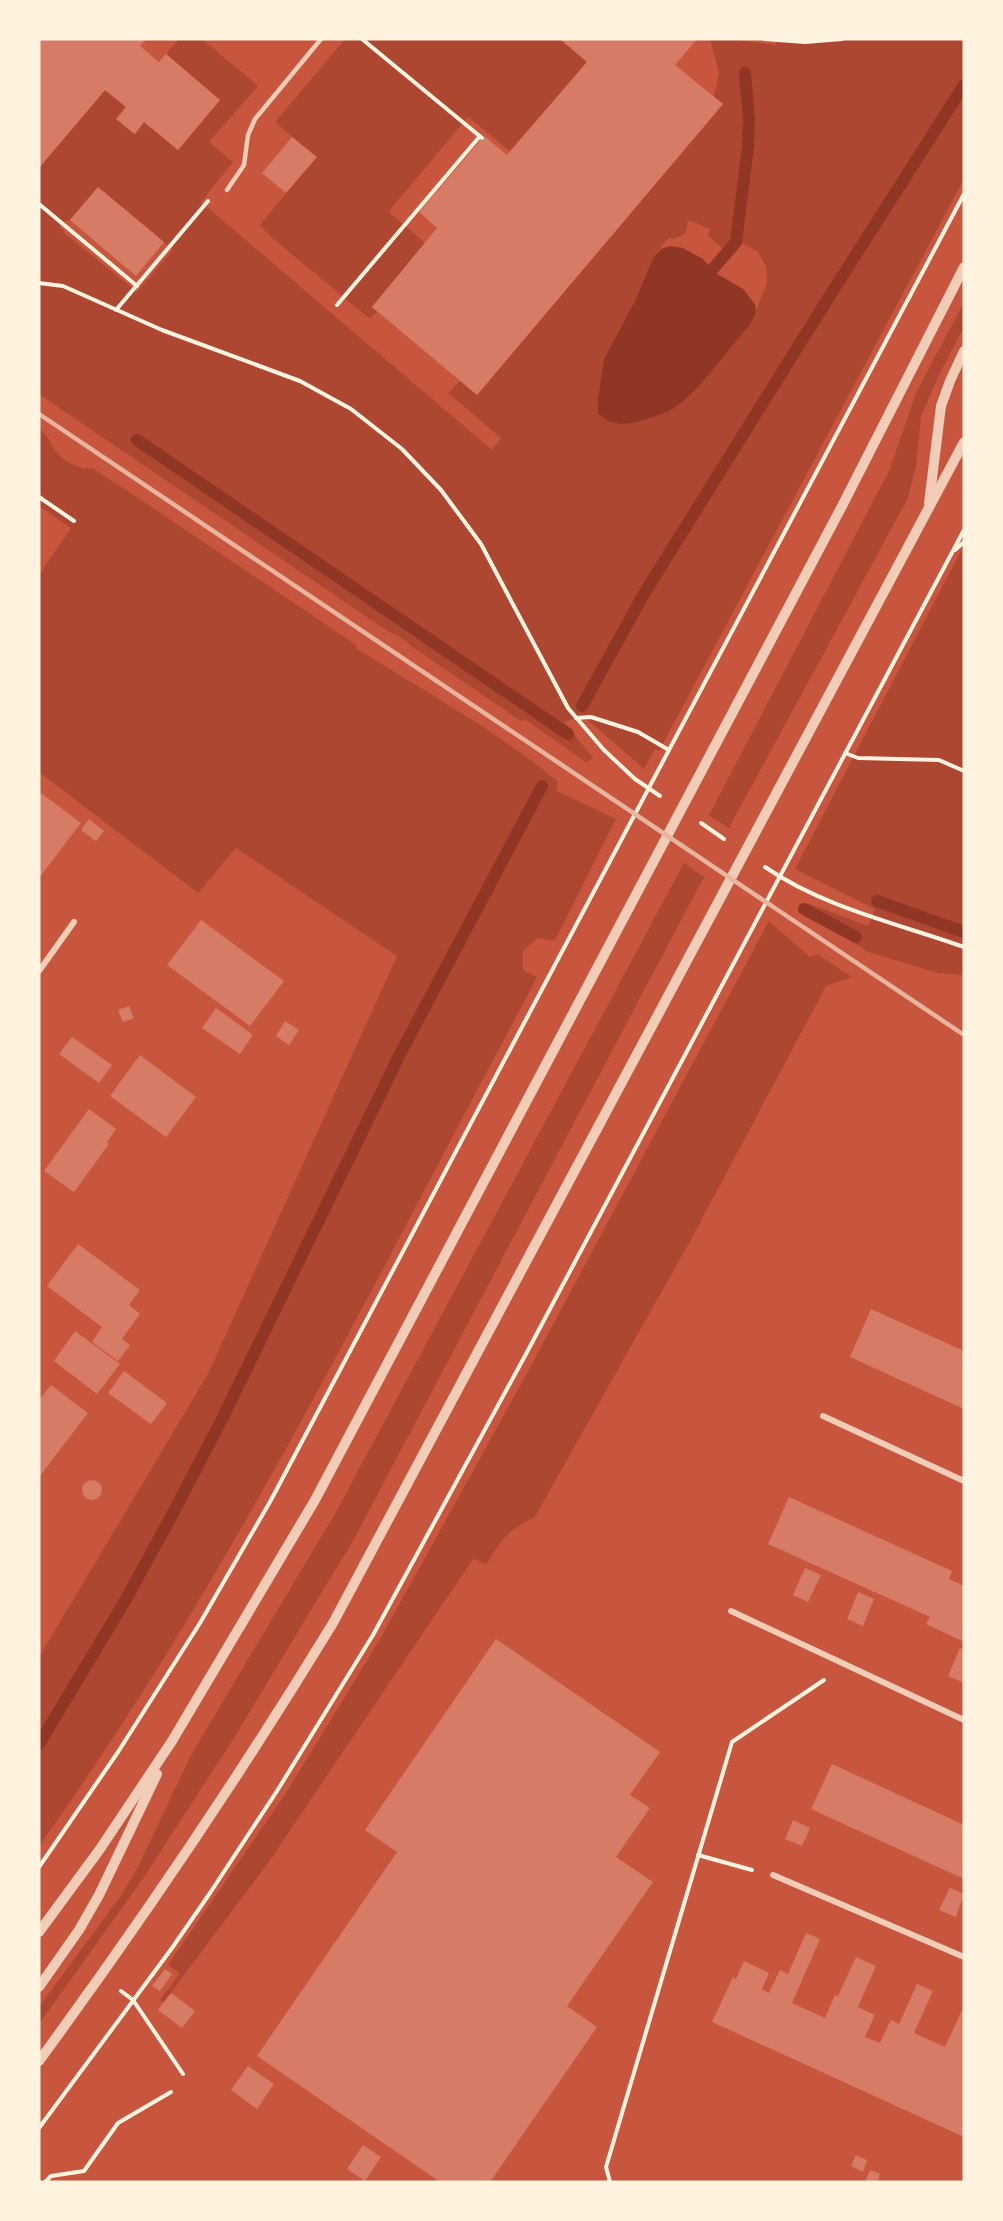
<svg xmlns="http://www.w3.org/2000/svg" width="1003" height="2221" font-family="'PT Sans',sans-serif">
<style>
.green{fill:#ae4732;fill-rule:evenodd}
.water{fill:#8f3625}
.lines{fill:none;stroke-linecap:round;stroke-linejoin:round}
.stream{stroke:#8f3625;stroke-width:12}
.building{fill:#d67c66}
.path{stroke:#fff3e0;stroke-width:4}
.service{stroke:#f1ccb7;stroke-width:4.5}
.minor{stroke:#f1ccb7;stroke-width:6}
.tertiary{stroke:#f1ccb7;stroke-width:10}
.rail{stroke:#e9b49f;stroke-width:4.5}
</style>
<rect width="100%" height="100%" fill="#c8553d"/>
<g class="green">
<path d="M179 39H202L258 86 209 142 233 162 201 202 492 450 501 438 448 393 460 381 477 395 723 104 714 97 719 73 710 39H731L776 45V39H964V179L659 751 655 749 644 769 583 716 564 722 593 758 586 762 526 720 521 721 411 646C404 637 392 634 383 628L39 394V168L105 90 126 107 117 119 134 134 144 122 178 150 220 100 166 54ZM98 187 173 250 137 292 63 232 64 230 59 226 65 221 70 220ZM688 221 694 222 710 229 708 236 721 247 730 249 736 242 746 245 758 252 766 266 767 283 750 325 684 400 598 413V398L604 359 635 301 653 258 668 238 674 239 686 233Z"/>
<path d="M345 39H560L587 62 510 151 468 117 390 210V213L425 243 372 307 377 311 370 319 271 237 260 225 316 157 275 122Z"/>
<path d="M964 302V327L939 375 921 416 916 467 907 500 729 828 709 815 889 471 917 391Z"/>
<path d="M39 429C51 438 49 443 57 453 64 461 81 471 92 468L128 491 356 645V648C424 691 495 730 557 781V791L616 819 555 941 538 938 523 951V970L537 977 531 989C375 1279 232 1577 39 1846V1657L208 1374 397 956 236 848 198 893 39 772V575L71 528 39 506Z"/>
<path d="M964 545V975L938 973 868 952 803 909 807 903 868 926 875 909 795 869Z"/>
<path d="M684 863 704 877 354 1539 234 1738 144 1877 39 2024V2007L123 1893 139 1865 191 1755 336 1512Z"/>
<path d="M769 921 810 957 817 954 852 977 826 986 694 1234 535 1517C510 1529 500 1539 487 1564L473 1559 266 1866 164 2002 160 2000 180 1973 168 1965 286 1793 379 1641 525 1377Z"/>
</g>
<path class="water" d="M670 246 683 248 703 259 714 272 743 289 755 304 756 312 750 325C728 348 694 400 667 412 657 416 646 419 636 422 620 425 609 425 598 413V398L604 359 635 301 653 258 661 249Z"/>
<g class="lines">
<g class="stream">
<path d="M712 270 736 242 748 147 749 119 745 73"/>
<path d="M137 440 568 734"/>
<path d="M582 706 645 592 829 297 964 85"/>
<path d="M877 901 964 932"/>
<path d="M804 909 856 937"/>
<path d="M39 1744 125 1601 172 1515 221 1421 399 1056 542 786"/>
</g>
</g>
<g class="building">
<path d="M39 39H146L140 46 159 62 166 54 220 100 178 150 144 122 135 134 116 119 126 107 105 90 39 168Z"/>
<path d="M560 39H697L675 65 723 104 477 395 372 307 437 228 419 212 484 136 507 155 587 62Z"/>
<path d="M292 137 317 157 286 193 262 173Z"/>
<path d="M98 187 164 242 136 276 70 220Z"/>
<path d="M41 793 81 823 39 878V796Z"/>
<path d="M89 819 104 831 96 841 81 830Z"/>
<path d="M201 920 284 981 250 1026 167 965Z"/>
<path d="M129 1006 134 1018 123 1022 118 1010Z"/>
<path d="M216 1008 253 1035 240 1054 202 1028Z"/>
<path d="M285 1021 299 1030 289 1045 276 1036Z"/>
<path d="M72 1037 112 1065 99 1083 59 1054Z"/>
<path d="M140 1055 196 1097 166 1137 110 1096Z"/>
<path d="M89 1109 116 1129 107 1142 109 1144 74 1192 44 1171Z"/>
<path d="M78 1244 140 1290 129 1305 140 1314 122 1339 130 1345 118 1361 92 1342 102 1327 47 1286Z"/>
<path d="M871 1309 964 1351V1409L850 1357Z"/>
<path d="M75 1331 120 1364 97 1394 54 1361Z"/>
<path d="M124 1371 167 1403 151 1424 108 1393Z"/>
<path d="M51 1385 88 1413 39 1477V1400Z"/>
<circle cx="92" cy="1490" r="10"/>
<path d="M789 1497 952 1571 949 1579 964 1586V1642L926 1624 930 1617 768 1544Z"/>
<path d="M805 1568 821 1575 808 1602 793 1595Z"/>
<path d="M858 1592 874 1599 863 1626 847 1619Z"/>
<path d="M496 1639 660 1752 630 1795 650 1808 616 1857 653 1882 567 2006 597 2027 490 2182H440L257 2056 397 1852 365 1830Z"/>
<path d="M960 1648 964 1650V1683L948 1676Z"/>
<path d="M832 1764 964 1825V1879L811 1809Z"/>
<path d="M793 1820 810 1828 802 1846 785 1839Z"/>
<path d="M950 1888 964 1894 956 1917 939 1910Z"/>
<path d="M806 1933 820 1939 792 2003 825 2018 835 1995 838 1996 856 1957 876 1966 858 2007 875 2015 865 2037 880 2043 891 2020 899 2024 917 1984 933 1991 914 2033 945 2047 964 2006V2137L712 2022 733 1977 736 1979 744 1961 769 1973 762 1989 769 1993 780 1970 788 1974Z"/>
<path d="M165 1969 172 1974 160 1991 152 1986Z"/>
<path d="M171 1993 195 2011 182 2028 158 2010Z"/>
<path d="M248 2066 274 2084 257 2109 231 2090Z"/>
<path d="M363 2145 381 2157 365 2181 347 2169Z"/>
<path d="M856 2155 867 2160 863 2172 851 2166Z"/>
<path d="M870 2170 880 2174 877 2182H865Z"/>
</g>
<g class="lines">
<g class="path">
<path d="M362 39 482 138"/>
<path d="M764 39 805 42 842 39"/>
<path d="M39 204 137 286"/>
<path d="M39 283 63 286 162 330 300 381 351 409 402 449 441 490 481 544 568 708 604 750 635 779 660 796"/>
<path d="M337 305 480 136"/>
<path d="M116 310 208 201"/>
<path d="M39 497 74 521"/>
<path d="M955 550 964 542"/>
<path d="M576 718 591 717 638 732 669 750"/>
<path d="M845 753 858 758 939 760 964 771"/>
<path d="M701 823 724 839"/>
<path d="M765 867C825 908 896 923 964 947"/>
<path d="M698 1855 752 1870"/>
<path d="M39 1867 118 1752 200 1623 271 1500 964 194"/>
<path d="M121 1991 133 2000 183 2074"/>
<path d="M39 2128 172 1948 210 1893 277 1791 373 1635 526 1354 964 530"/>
<path d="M45 2182 51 2176 84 2171 118 2123 171 2092"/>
<path d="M610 2182 606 2167 732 1742 824 1680"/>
</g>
<path class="service" d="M227 190 244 165 248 135 255 119 321 39"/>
<g class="minor">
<path d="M39 971 74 922"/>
<path d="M823 1416 964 1481"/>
<path d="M731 1611 964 1720"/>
<path d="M773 1875 964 1957"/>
</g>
<g class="tertiary">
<path d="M929 503 941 406 950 381 964 351"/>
<path d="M39 1932 100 1849 172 1741 315 1500 841 508 964 267"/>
<path d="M39 1987 79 1930 99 1895 157 1774"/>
<path d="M39 2061C143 1919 241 1774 333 1623L964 442"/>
</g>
<path class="rail" d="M39 414 964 1035"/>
</g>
<rect width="1003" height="2221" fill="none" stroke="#fff3e0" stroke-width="81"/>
</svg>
